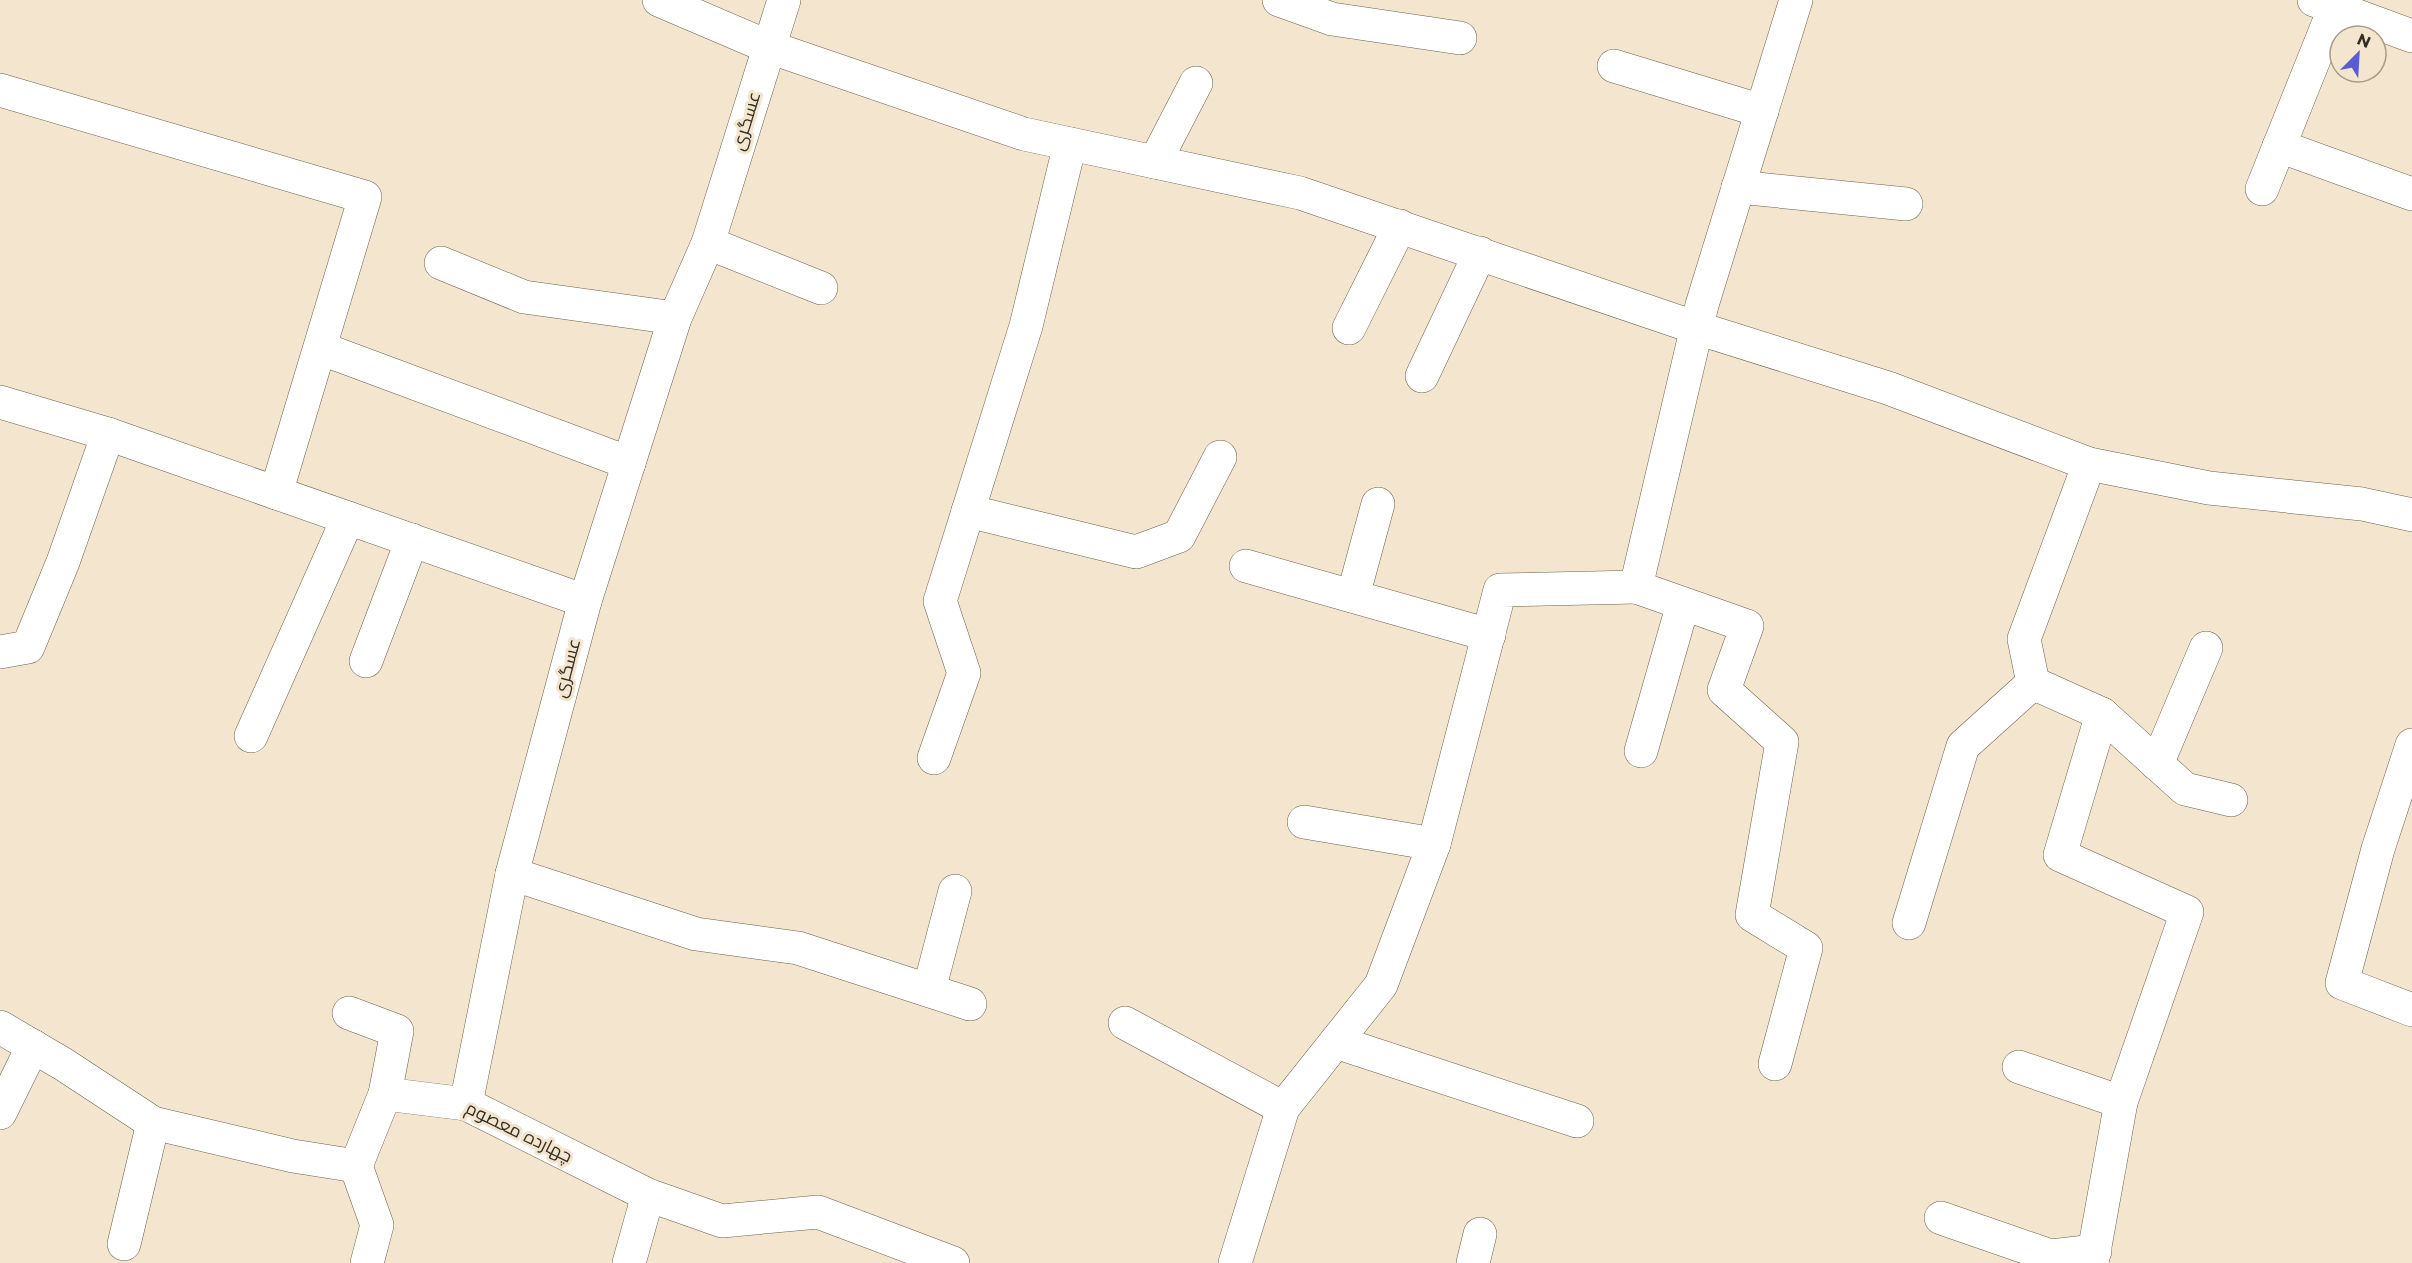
<svg xmlns="http://www.w3.org/2000/svg" width="2412" height="1263" font-family="Montserrat,Cairo,sans-serif">
<style>
.lines{fill:none;stroke-linecap:round;stroke-linejoin:round}
.street-casing{stroke:#6c604b;stroke-width:34}
.street{stroke:#fff;stroke-width:33}
.labels{text-anchor:middle;stroke-width:6;stroke-linejoin:round;paint-order:stroke}
.street-label{font-size:18px;fill:#332e24;stroke:#f4e6ce}
</style>
<rect width="100%" height="100%" fill="#f4e6ce"/>
<g class="lines">
<g class="street-casing">
<g id="street">
<path d="M659 0 769 47 1024 134 1300 193 1697 328 1888 388 2089 464 2209 488 2362 504 2412 515"/>
<path d="M784 0 708 243 821 288"/>
<path d="M1279 0 1332 19 1460 38"/>
<path d="M2314 0 2412 36"/>
<path d="M1614 66 1762 111"/>
<path d="M0 90 365 197 276 493"/>
<path d="M2279 146 2412 194"/>
<path d="M1155 162 1196 83"/>
<path d="M1738 187 1906 204"/>
<path d="M2262 189 2335 7"/>
<path d="M441 263 524 297 675 318"/>
<path d="M1349 328 1400 226"/>
<path d="M320 348 629 463"/>
<path d="M1422 376 1480 253"/>
<path d="M0 402 108 434 585 601"/>
<path d="M2089 464 2024 639 2033 683 2102 714 2060 855 2187 912 2121 1102 2092 1263"/>
<path d="M968 511 1136 552 1179 536 1220 457"/>
<path d="M1246 566 1489 635"/>
<path d="M1636 587 1747 626 1724 690 1782 742 1752 915 1806 948 1775 1064"/>
<path d="M1353 596 1378 504"/>
<path d="M0 652 28 647 63 562 108 434"/>
<path d="M366 661 412 540"/>
<path d="M2102 714 2185 789 2231 800"/>
<path d="M251 736 348 518"/>
<path d="M2412 745 2378 849 2342 983 2412 1010"/>
<path d="M1641 751 1683 604"/>
<path d="M934 758 964 673 940 601 1026 326 1070 144"/>
<path d="M2157 764 2206 648"/>
<path d="M1304 822 1434 844"/>
<path d="M512 874 696 934 798 948 970 1004"/>
<path d="M1909 923 1963 746 2033 683"/>
<path d="M929 990 955 891"/>
<path d="M349 1013 397 1031 385 1094"/>
<path d="M1125 1023 1283 1108"/>
<path d="M0 1027 63 1064 153 1123 293 1156 356 1166 385 1094 466 1104 648 1195 722 1221 818 1212 953 1263"/>
<path d="M1336 1042 1577 1121"/>
<path d="M2019 1067 2121 1102"/>
<path d="M466 1104 512 874 585 601 675 318 708 243"/>
<path d="M0 1113 33 1046"/>
<path d="M356 1166 377 1225 367 1263"/>
<path d="M1941 1218 2051 1256 2095 1251"/>
<path d="M124 1244 153 1123"/>
<path d="M629 1263 648 1195"/>
<path d="M1235 1263 1283 1108 1381 985 1434 844 1500 590 1636 587 1702 305 1796 0"/>
<path d="M1473 1263 1480 1234"/>
</g>
</g>
<use href="#street" class="street"/>
</g>
<g class="labels">
<g class="street-label">
<text transform="translate(746 121) rotate(-73)" y="6">عسگری</text>
<text transform="translate(567 668) rotate(-75)" y="6">عسگری</text>
<text transform="translate(519 1132) rotate(26)" y="6">چهارده معصوم</text>
</g>
</g>
<g transform="translate(2358 54) rotate(24)"><circle r="28" fill="#f4e6ce" stroke="#a79c8a" stroke-width="1.5"/>
<path d="M0-4.5L10 22L0 15L-10 22Z" fill="#5a5cd4"/>
<text y="-9" font-size="16" font-weight="bold" text-anchor="middle" fill="#332e24">N</text>
</g>
</svg>
